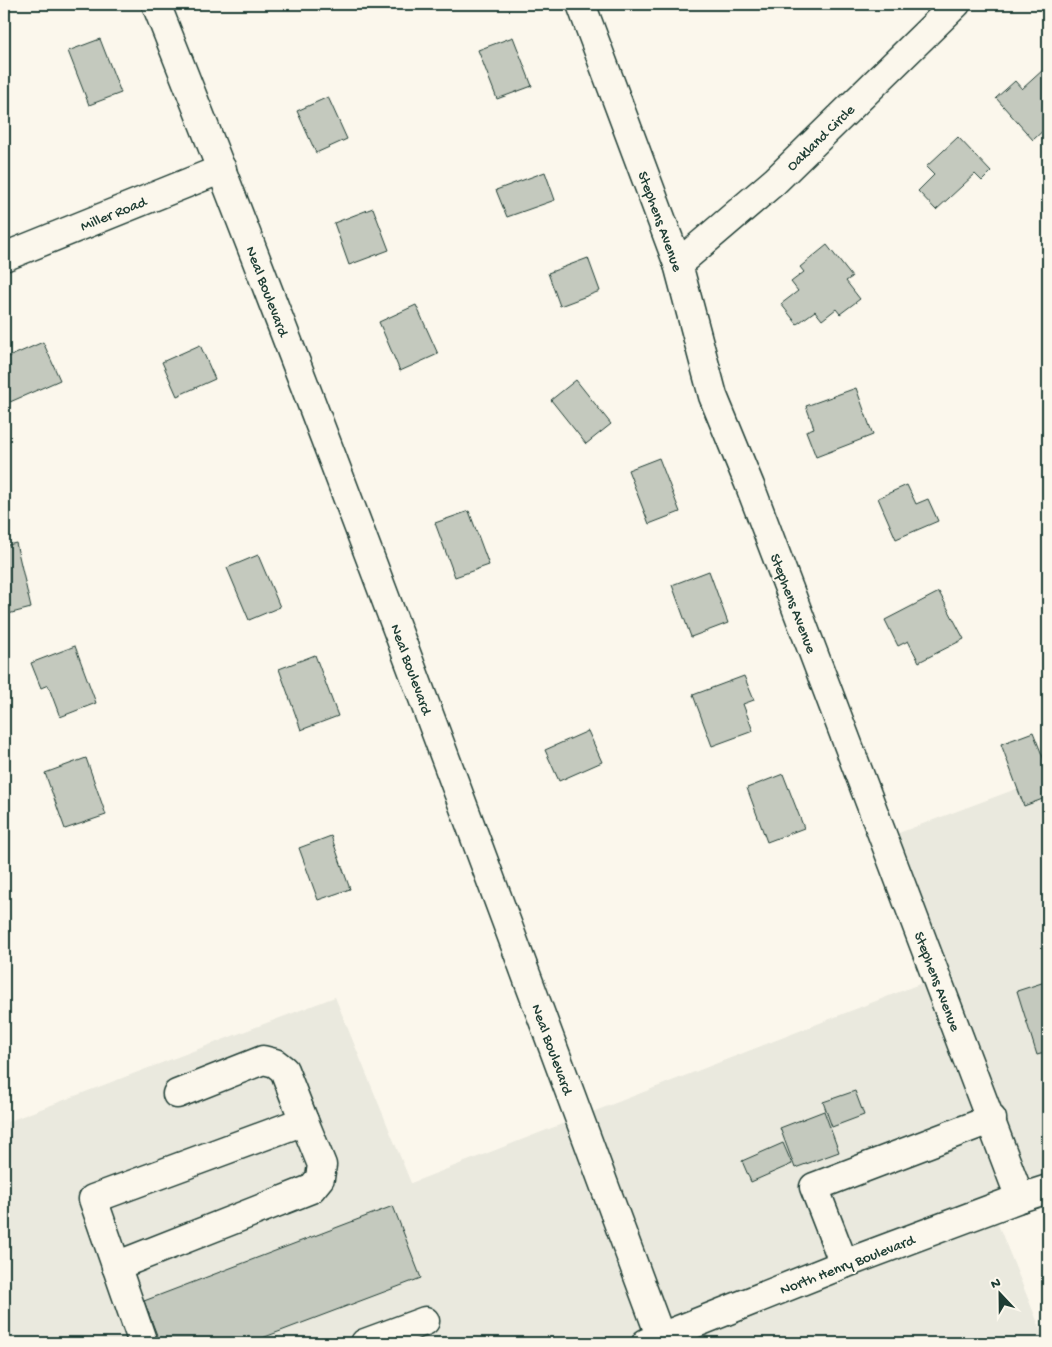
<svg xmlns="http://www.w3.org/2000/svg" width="1052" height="1347" font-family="'Gochi Hand',sans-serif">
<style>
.built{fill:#eae9de}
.building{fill:#c4c9be;stroke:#1f3d34}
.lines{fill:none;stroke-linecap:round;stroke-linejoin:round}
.minor-casing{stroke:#1f3d34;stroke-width:31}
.highway-casing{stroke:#1f3d34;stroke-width:31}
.minor{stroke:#fbf7ec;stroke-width:28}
.highway{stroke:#fbf7ec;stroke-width:28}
.labels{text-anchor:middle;stroke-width:4;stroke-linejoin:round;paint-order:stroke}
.street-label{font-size:15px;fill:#1f3d34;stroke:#fbf7ec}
</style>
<rect width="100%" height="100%" fill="#fbf7ec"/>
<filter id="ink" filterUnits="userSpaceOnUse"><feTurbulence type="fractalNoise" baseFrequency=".02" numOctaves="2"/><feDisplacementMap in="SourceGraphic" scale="10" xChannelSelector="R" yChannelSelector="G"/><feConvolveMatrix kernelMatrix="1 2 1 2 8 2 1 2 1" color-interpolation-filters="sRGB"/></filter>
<g filter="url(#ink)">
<path class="built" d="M1048 777V1185L989 1202 1046 1343H4V1123L335 997 411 1183 922 983 888 837Z"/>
<g class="building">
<path d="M513 37 532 86 497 99 478 50Z"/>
<path d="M100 39 121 93 89 105 68 51Z"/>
<path d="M1044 69 1048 73V126L1033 140 996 98 1015 81 1022 89Z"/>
<path d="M328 97 347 139 316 153 297 111Z"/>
<path d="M958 137 991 172 982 181 975 174 936 210 918 191 934 175 926 167Z"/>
<path d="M545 172 555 200 507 217 496 190Z"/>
<path d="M373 208 389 250 349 265 334 223Z"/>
<path d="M827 245 852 277 846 281 860 299 840 314 836 309 822 320 815 311 797 324 781 304 798 291 791 282 804 272 800 267Z"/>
<path d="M588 258 600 291 560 306 548 273Z"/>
<path d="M416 305 438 354 400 371 379 322Z"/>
<path d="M43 342 60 380 10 402 4 388V359Z"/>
<path d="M200 345 215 379 177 396 162 362Z"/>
<path d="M576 380 611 424 586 444 551 400Z"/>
<path d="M856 388 873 435 816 457 806 431 814 428 806 406Z"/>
<path d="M659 458 680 512 649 524 628 470Z"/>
<path d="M907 485 916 504 928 499 938 521 896 539 878 498Z"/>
<path d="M469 511 489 565 455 577 435 523Z"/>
<path d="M16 543 31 608 4 615V546Z"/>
<path d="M258 555 280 607 249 620 227 568Z"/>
<path d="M709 571 728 623 691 637 672 585Z"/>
<path d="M939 592 964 639 919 662 908 641 898 646 885 620Z"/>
<path d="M75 646 96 703 60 717 48 685 41 688 31 663Z"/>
<path d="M315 655 338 716 301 730 279 669Z"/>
<path d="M744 676 754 700 743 704 753 731 712 746 693 695Z"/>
<path d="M588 731 602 762 559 781 545 750Z"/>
<path d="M1033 732 1048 770V797L1024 806 1001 744Z"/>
<path d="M86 758 106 815 65 829 45 773Z"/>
<path d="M783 774 804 828 767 842 747 788Z"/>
<path d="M331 836 350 889 318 900 299 848Z"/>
<path d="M1048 981V1052L1037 1055 1017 991Z"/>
<path d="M855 1091 864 1115 832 1127 823 1102Z"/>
<path d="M824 1111 839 1152 795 1168 780 1128Z"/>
<path d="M783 1143 792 1164 751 1182 742 1161Z"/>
<path d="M393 1206 421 1278 249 1343H160L144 1301Z"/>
</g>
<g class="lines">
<g class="minor-casing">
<g id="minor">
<path d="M156 4C332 446 495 892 661 1338"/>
<path d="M581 4 678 264 713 396 750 486 1020 1198"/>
<path d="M4 257 222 169"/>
<path d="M678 264 775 181 956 4"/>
<path d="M844 1264 814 1187 992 1119"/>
<path d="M116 1266 311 1189 320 1178 322 1165 304 1121"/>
<path d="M143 1343 93 1199 304 1121 284 1070 275 1063 263 1060 177 1094"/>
<path d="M365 1343 425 1321"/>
</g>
</g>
<g class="highway-casing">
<path id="highway" d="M646 1343 844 1264 1020 1198 1048 1189"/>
</g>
<use href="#minor" class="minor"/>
<use href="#highway" class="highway"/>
</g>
</g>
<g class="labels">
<g class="street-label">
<text transform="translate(820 137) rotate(-44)" y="5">Oakland Circle</text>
<text transform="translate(113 213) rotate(-22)" y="5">Miller Road</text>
<text transform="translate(661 221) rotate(70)" y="5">Stephens Avenue</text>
<text transform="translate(268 291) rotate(69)" y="5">Neal Boulevard</text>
<text transform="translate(794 603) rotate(69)" y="5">Stephens Avenue</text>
<text transform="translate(412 669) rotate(70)" y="5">Neal Boulevard</text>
<text transform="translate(938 981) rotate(69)" y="5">Stephens Avenue</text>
<text transform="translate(553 1049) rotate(70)" y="5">Neal Boulevard</text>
<text transform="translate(847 1264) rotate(-21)" y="5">North Henry Boulevard</text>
</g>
</g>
<rect width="1052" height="1347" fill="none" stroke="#fbf7ec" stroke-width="20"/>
<rect x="10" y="10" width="1032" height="1327" fill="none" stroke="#1f3d34" stroke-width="2" filter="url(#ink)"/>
<g transform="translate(1000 1294) rotate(338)" stroke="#fbf7ec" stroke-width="4" paint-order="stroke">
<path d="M0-4L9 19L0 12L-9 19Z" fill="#1f3d34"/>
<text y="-8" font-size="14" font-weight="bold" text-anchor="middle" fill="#1f3d34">N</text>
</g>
</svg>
